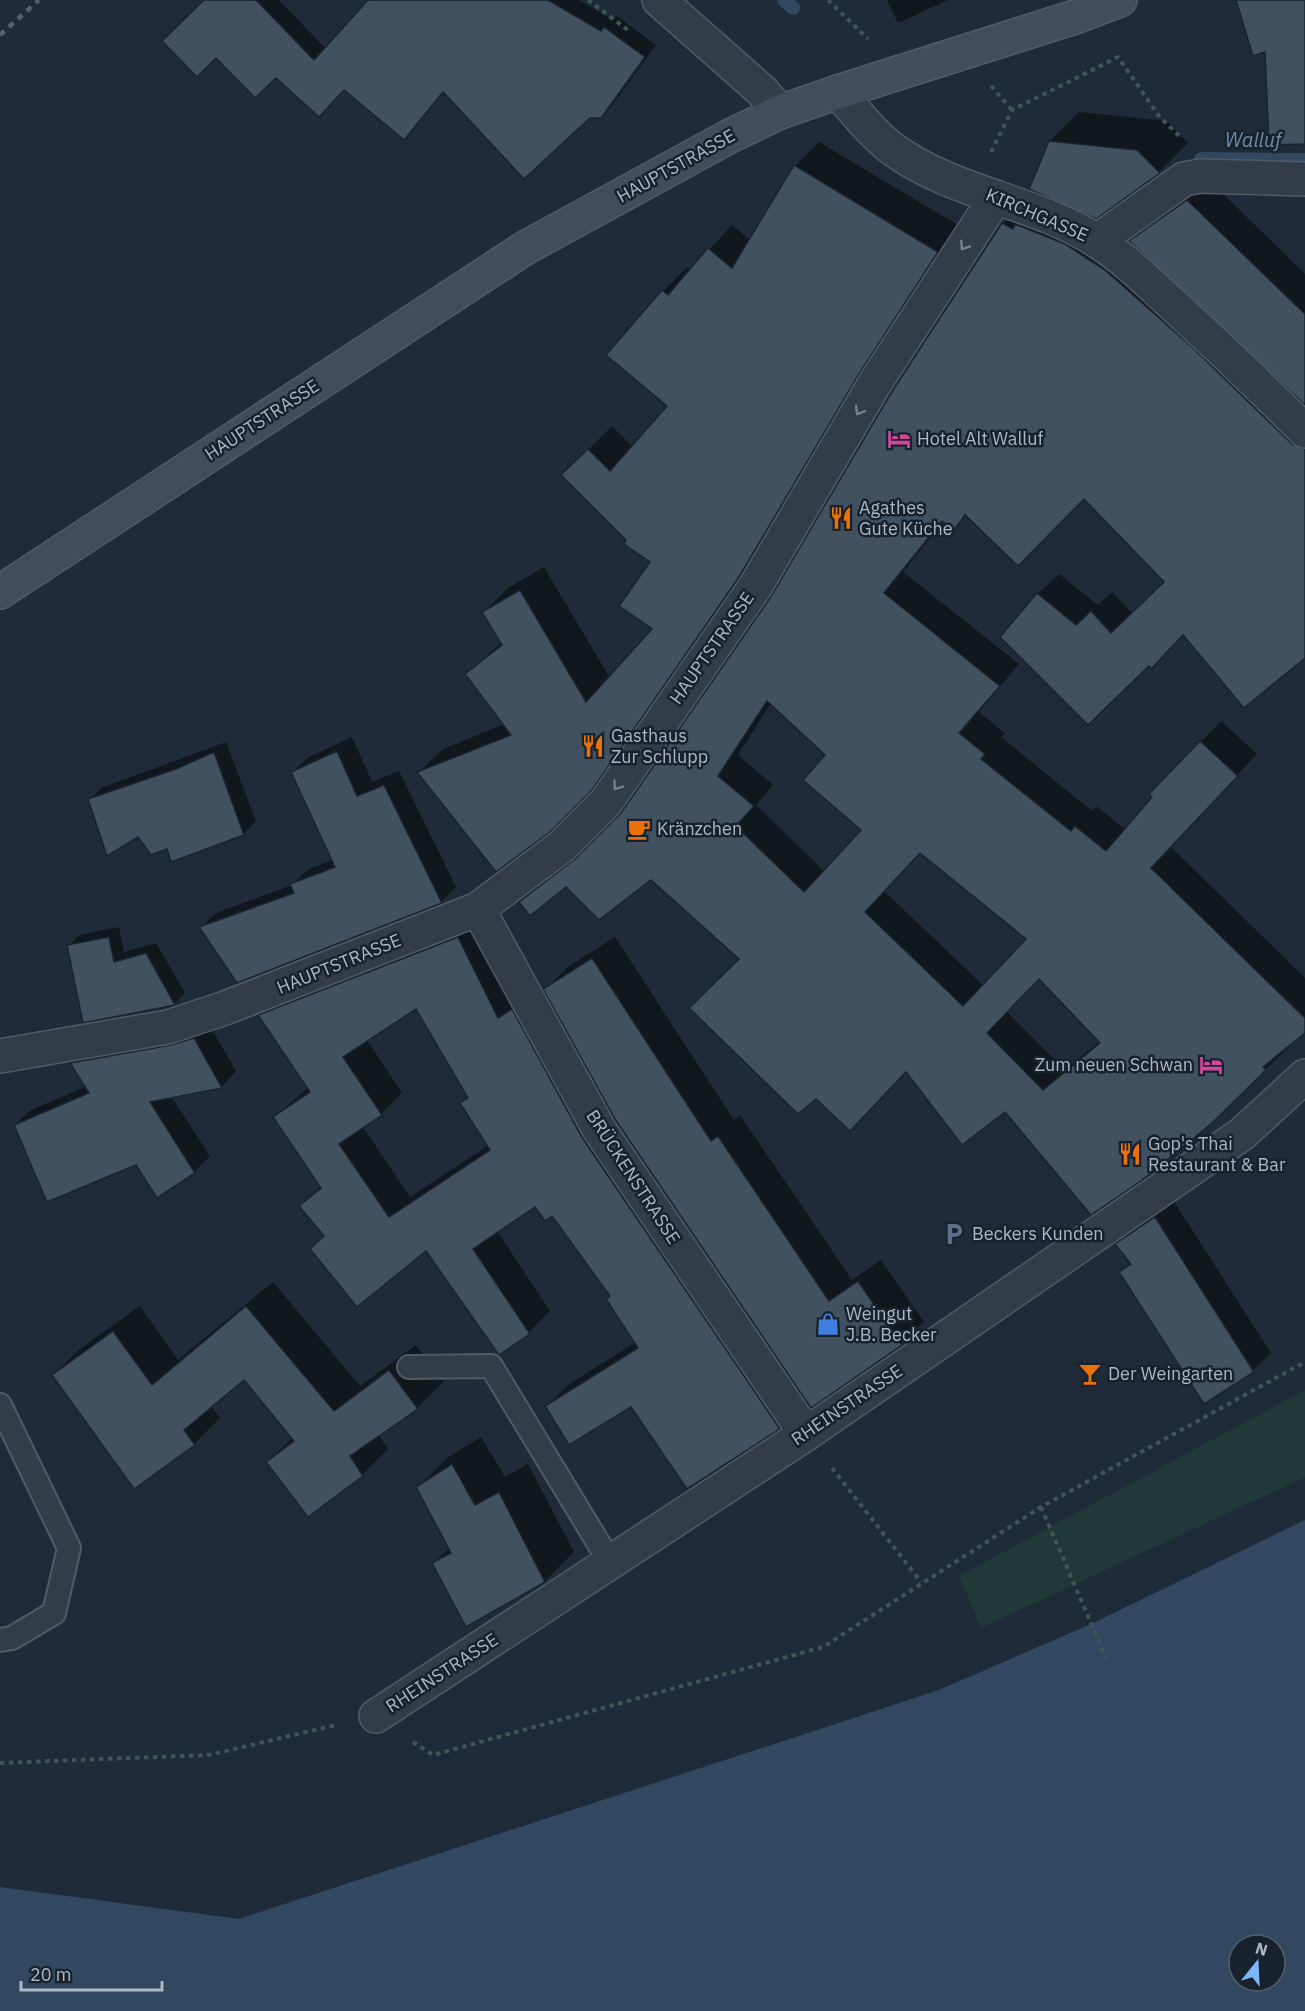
<svg xmlns="http://www.w3.org/2000/svg" width="1305" height="2011" font-family="'IBM Plex Sans',sans-serif">
<style>
.green{fill:#213839}
.water{fill:#324860;fill-rule:evenodd}
.shadow{fill:#0007;fill-rule:evenodd}
.lines{fill:none;stroke-linecap:round;stroke-linejoin:round}
.stream{stroke:#324860;stroke-width:14}
.building{fill:#425160;stroke:#1a242e;stroke-width:1.5;fill-rule:evenodd}
.lane-casing{stroke:#505b66;stroke-width:26}
.street-casing{stroke:#505b66;stroke-width:36}
.secondary-casing{stroke:#505b66;stroke-width:36}
.path{stroke:#3f5556;stroke-width:4;stroke-dasharray:4.5 4.5;stroke-linecap:butt}
.lane{stroke:#333d48;stroke-width:22}
.street{stroke:#333d48;stroke-width:33}
.secondary{stroke:#414d5b;stroke-width:33}
.rail{stroke:#54616f;stroke-width:4.5;stroke-dasharray:6 6;stroke-linecap:butt}
.oneway{stroke:#76818d}
.labels{text-anchor:middle;stroke-width:5;stroke-linejoin:round;paint-order:stroke}
.street-label{font-size:18px;fill:#adb8c5;stroke:#18222c}
.poi-label{font-size:18px;fill:#adb8c5;stroke:#18222c;text-anchor:start}
.water-label{font-size:20px;font-style:italic;fill:#6c8baa;stroke:#18222c}
</style>
<rect width="100%" height="100%" fill="#1f2b38"/>
<path class="green" d="M1305 1390V1477L981 1628 959 1576Z"/>
<path class="water" d="M1305 1520V2011H0V1887L239 1919 939 1690 1091 1624ZM1239 1945H1275V1981H1239Z"/>
<g class="shadow">
<path d="M205 0H279L326 49 370 0H579L613 20 617 16 656 45 613 104 601 116 444 91 415 126 344 89Z"/>
<path d="M887 0H948L898 23Z"/>
<path d="M1079 112 1167 121 1188 143 1159 172 1096 217 1050 141Z"/>
<path d="M819 142 961 227 763 551 615 764 549 831 419 772 443 749 505 724 466 674 502 642 484 612 508 588 544 567 610 678 654 629 652 562 563 475 612 426 633 447 670 406 608 355 663 291 687 267 691 270 732 225 750 240 795 166Z"/>
<path d="M1209 180 1305 274V403L1132 241 1152 221Z"/>
<path d="M1023 203 1305 417V656L1184 634 1088 723 1038 594 1059 574 1098 605 1112 592 1132 613 1166 581 1084 497 967 515 954 528 944 521 903 572 1019 664 979 712 1005 733 1001 737 1092 811 1096 806 1126 830 1154 797 1151 794 1221 721 1257 754 1170 846 1305 978V1031L1210 1123 1005 1110 907 1070 816 1097 741 959 651 878 566 885 521 902 541 881 597 840 623 814 772 598 1003 224ZM771 703 827 755 863 830 825 872 756 805 773 785 738 755ZM920 852 1029 939 984 986 884 891ZM1039 977 1100 1041 1065 1070 1007 1012Z"/>
<path d="M352 737 372 782 399 771 456 887 441 902 201 927 216 913 292 885 307 870 333 860 292 773 307 758Z"/>
<path d="M226 742 256 821 244 833 172 860 168 847 139 835 89 800 101 788Z"/>
<path d="M480 917 604 1118 800 1406 779 1428 632 1404 547 1406 568 1385 636 1342 611 1296 552 1214 535 1205 497 1231 550 1311 529 1332 426 1249 325 1235 301 1206 321 1186 274 1117 309 1087 260 1015 282 994ZM417 1007 469 1096 462 1103 489 1145 410 1197 363 1127 381 1114 402 1093 367 1040Z"/>
<path d="M119 927 124 952 156 943 185 993 174 1004 84 1021 68 946 79 935Z"/>
<path d="M615 937 734 1120 740 1115 852 1280 881 1260 924 1322 901 1344 811 1406 545 989 568 967Z"/>
<path d="M209 1024 236 1071 221 1087 171 1096 210 1156 194 1172 157 1196 136 1163 15 1125 31 1110 87 1086 72 1063 87 1048Z"/>
<path d="M1173 1200 1271 1353 1253 1370 1204 1402 1121 1272 1131 1262 1117 1244 1134 1227Z"/>
<path d="M273 1282 360 1386 416 1345 443 1382 417 1408 378 1434 388 1449 362 1475 268 1462 293 1437 244 1378 211 1406 220 1418 194 1444 53 1375 80 1349 140 1306 178 1360Z"/>
<path d="M481 1437 505 1477 528 1464 574 1552 545 1581 434 1563 450 1547 418 1487 447 1458Z"/>
</g>
<g class="lines">
<g class="stream">
<path d="M784 0 793 8"/>
<path d="M1201 159 1305 160"/>
</g>
</g>
<g class="building">
<path d="M204 0H256L314 60 368 0H548L601 31 604 27 645 57 601 118H590L524 179 443 92 404 140 344 90 319 117 276 78 255 98 216 58 197 77 162 41Z"/>
<path d="M1236 0H1305V144L1269 145 1265 52 1253 56Z"/>
<path d="M1049 141 1137 150 1160 173 1096 219 1029 189Z"/>
<path d="M794 165 938 252 859 374 739 577 592 790 550 832 496 872 417 772 511 735 465 674 502 645 482 612 520 590 586 702 652 629 619 606 650 562 624 544 626 540 561 475 588 449 610 471 667 406 606 355 662 290 668 295 708 248 732 268Z"/>
<path d="M1187 200 1305 314V405L1129 241Z"/>
<path d="M1002 223 1013 229 1015 224 1065 244 1105 270 1192 347 1292 444 1305 449V658L1244 708 1183 635 1151 669 1149 666 1088 725 1000 637 1037 593 1076 625 1091 611 1111 633 1164 582 1084 499 1018 566 965 515 954 530 942 521 884 593 1000 686 959 733 985 754 981 759 1071 831 1075 826 1106 851 1152 797 1149 794 1200 741 1238 776 1151 868 1305 1018V1033L1263 1067 1266 1070 1211 1124 1141 1181 1091 1215 1005 1112 962 1145 906 1072 850 1131 816 1099 798 1114 689 1008 739 959 651 880 599 920 566 887 530 916 519 902 575 859 621 813 770 598 891 393ZM767 701 825 755 803 780 861 830 804 892 736 826 754 806 718 776ZM920 853 1026 939 963 1006 865 912ZM1039 979 1100 1043 1043 1090 987 1033Z"/>
<path d="M337 751 357 796 384 785 442 903 237 983 199 927 294 893 290 884 335 867 291 772Z"/>
<path d="M214 752 244 835 171 862 167 849 151 855 138 837 107 856 88 799 176 769Z"/>
<path d="M109 937 114 962 146 953 175 1005 83 1023 67 945Z"/>
<path d="M458 937 498 1018 512 1009 583 1139 780 1429 687 1489 631 1407 569 1445 545 1406 638 1348 606 1299 610 1296 552 1216 545 1221 535 1207 473 1249 530 1334 499 1355 426 1251 357 1307 310 1249 324 1236 299 1206 321 1188 273 1117 310 1092 258 1015ZM416 1009 468 1098 460 1103 490 1150 389 1217 339 1144 382 1115 343 1057Z"/>
<path d="M592 958 711 1141 718 1136 829 1301 858 1281 902 1345 811 1408 615 1119 543 989Z"/>
<path d="M194 1038 222 1088 150 1102 195 1173 157 1198 136 1165 47 1202 14 1125 89 1093 70 1063 171 1045Z"/>
<path d="M1155 1217 1254 1372 1204 1404 1119 1272 1131 1264 1115 1244Z"/>
<path d="M246 1306 334 1411 389 1370 418 1409 350 1456 363 1476 308 1517 266 1462 294 1441 244 1380 184 1430 195 1445 134 1489 52 1375 113 1331 152 1385Z"/>
<path d="M452 1464 475 1505 499 1492 545 1582 466 1627 432 1563 451 1553 416 1487Z"/>
</g>
<g class="lines">
<g class="lane-casing">
<g id="lane">
<path d="M409 1367 491 1366 610 1562"/>
<path d="M0 1405 69 1548 54 1613 12 1638 0 1640"/>
</g>
</g>
<g class="street-casing">
<g id="street">
<path d="M659 0 762 91 780 112"/>
<path d="M838 92C856 112 872 134 894 150 955 194 1035 201 1097 241 1124 258 1147 281 1170 302 1216 344 1261 387 1305 431"/>
<path d="M1097 241 1184 179 1200 176 1305 179"/>
<path d="M478 909 599 1129 806 1434"/>
<path d="M0 1056 168 1027 225 1008 478 909 562 846 606 802 755 587 875 383 996 197"/>
<path d="M376 1716 806 1434 1242 1134 1305 1076"/>
</g>
</g>
<g class="secondary-casing">
<path id="secondary" d="M0 592 525 248 730 136 780 112 838 92 1078 16 1120 0"/>
</g>
<g class="path">
<path d="M588 0 628 30"/>
<path d="M828 0 868 39"/>
<path d="M991 86 1012 110"/>
<path d="M991 152 1012 110 1118 57 1159 116 1181 138"/>
<path d="M832 1468 921 1582"/>
<path d="M1041 1507 1106 1658"/>
<path d="M413 1742 433 1755 823 1647 1041 1507 1305 1362"/>
<path d="M0 1763 209 1755 336 1725"/>
</g>
<use href="#lane" class="lane"/>
<use href="#street" class="street"/>
<use href="#secondary" class="secondary"/>
<path class="rail" d="M0 35 39 0"/>
</g>
<defs><path id="oneway-chevron" d="M-2-3.5L2.5 0L-2 3.5" fill="none" stroke-width="1.6" stroke-linecap="round" stroke-linejoin="round" transform="scale(1.5)"/></defs>
<g class="oneway">
<use href="#oneway-chevron" transform="translate(964 246) rotate(123)"/>
<use href="#oneway-chevron" transform="translate(859 411) rotate(121)"/>
<use href="#oneway-chevron" transform="translate(617 786) rotate(125)"/>
</g>
<defs>
<g id="hotel-bare" transform="scale(1.8)"><path d="M-6-4.5h1.5V1H6V5H4.5V3h-9V5H-6ZM-4 0a1.8 1.8 0 1 1 3.6 0ZM.5 0V-2.5h3Q6-2.5 6 0Z" fill="#d1479c" stroke="#18222c" stroke-width="2.5" paint-order="stroke"/></g>
<g id="restaurant-bare" transform="scale(1.8)"><path d="M-5-6h1v4h1v-4h1v4h1v-4h1v5L-1.5 .5V6h-2V.5L-5-1ZM5-6V6H3V1.5H1.5Q1.5-4 5-6Z" fill="#e8710a" stroke="#18222c" stroke-width="2.5" paint-order="stroke"/></g>
<g id="cafe-bare" transform="scale(1.8)"><path d="M-5.5-4.5H6V0H3Q3 3.5 0 3.5H-2.5Q-5.5 3.5-5.5 0ZM3-3.2v2h1.7v-2ZM-6 4.5H4V6H-6Z" fill="#e8710a" stroke="#18222c" stroke-width="2.5" paint-order="stroke"/></g>
<g id="parking-bare" transform="scale(1.8)"><path d="M-3.5-5.5H1a3.5 3.5 0 0 1 0 7H-1V5.5H-3.5ZM-1-3.4V-.6H.8a1.4 1.4 0 0 0 0-2.8Z" fill="#5c6f8a" stroke="#18222c" stroke-width="2.5" paint-order="stroke"/></g>
<g id="shop-bare" transform="scale(1.8)"><path d="M-5-2.5h2.3a2.7 3.5 0 0 1 5.4 0H5L5.5 6h-11ZM-1.5-2.5h3a1.5 2.3 0 0 0-3 0Z" fill="#3f7fe0" stroke="#18222c" stroke-width="2.5" paint-order="stroke"/></g>
<g id="bar-bare" transform="scale(1.8)"><path d="M-6-5H6L.8 .8V4.5H3.5V6h-7V4.5H-.8V.8Z" fill="#e8710a" stroke="#18222c" stroke-width="2.5" paint-order="stroke"/></g>
</defs>
<g fill-rule="evenodd">
<use href="#hotel-bare" x="899" y="439"/>
<use href="#restaurant-bare" x="841" y="518"/>
<use href="#restaurant-bare" x="593" y="746"/>
<use href="#cafe-bare" x="639" y="829"/>
<use href="#hotel-bare" x="1211" y="1065"/>
<use href="#restaurant-bare" x="1130" y="1154"/>
<use href="#parking-bare" x="954" y="1234"/>
<use href="#shop-bare" x="828" y="1324"/>
<use href="#bar-bare" x="1090" y="1374"/>
</g>
<g class="labels">
<g class="street-label">
<text transform="translate(676 166) rotate(-29)" y="6">HAUPTSTRASSE</text>
<text transform="translate(1037 215) rotate(23)" y="6">KIRCHGASSE</text>
<text transform="translate(262 420) rotate(-33)" y="6">HAUPTSTRASSE</text>
<text transform="translate(712 648) rotate(-55)" y="6">HAUPTSTRASSE</text>
<text transform="translate(339 964) rotate(-22)" y="6">HAUPTSTRASSE</text>
<text transform="translate(633 1177) rotate(57)" y="6">BRÜCKENSTRASSE</text>
<text transform="translate(847 1405) rotate(-34)" y="6">RHEINSTRASSE</text>
<text transform="translate(442 1673) rotate(-33)" y="6">RHEINSTRASSE</text>
</g>
<g class="poi-label">
<text x="917" y="445">Hotel Alt Walluf</text>
<text x="859" y="514">Agathes<tspan x="859" dy="21">Gute Küche</tspan></text>
<text x="611" y="742">Gasthaus<tspan x="611" dy="21">Zur Schlupp</tspan></text>
<text x="657" y="835">Kränzchen</text>
<text x="1193" y="1071" text-anchor="end">Zum neuen Schwan</text>
<text x="1148" y="1150">Gop's Thai<tspan x="1148" dy="21">Restaurant &amp; Bar</tspan></text>
<text x="972" y="1240">Beckers Kunden</text>
<text x="846" y="1320">Weingut<tspan x="846" dy="21">J.B. Becker</tspan></text>
<text x="1108" y="1380">Der Weingarten</text>
</g>
<g class="water-label">
<text x="1253" y="147">Walluf</text>
</g>
</g>
<g transform="translate(1257 1963) rotate(18)"><circle r="28" fill="#18222c" stroke="#545e69" stroke-width="1.5"/>
<path d="M0-4.5L10 22L0 15L-10 22Z" fill="#7cb6fb"/>
<text y="-9" font-size="16" font-weight="bold" text-anchor="middle" fill="#adb8c5">N</text>
</g>
<path d="M21 1981v9h141v-9" fill="none" stroke="#adb8c5" stroke-width="3"/>
<text x="30" y="1981" font-size="18" fill="#adb8c5" stroke="#18222c" stroke-width="4.5" paint-order="stroke">20 m</text>
</svg>
